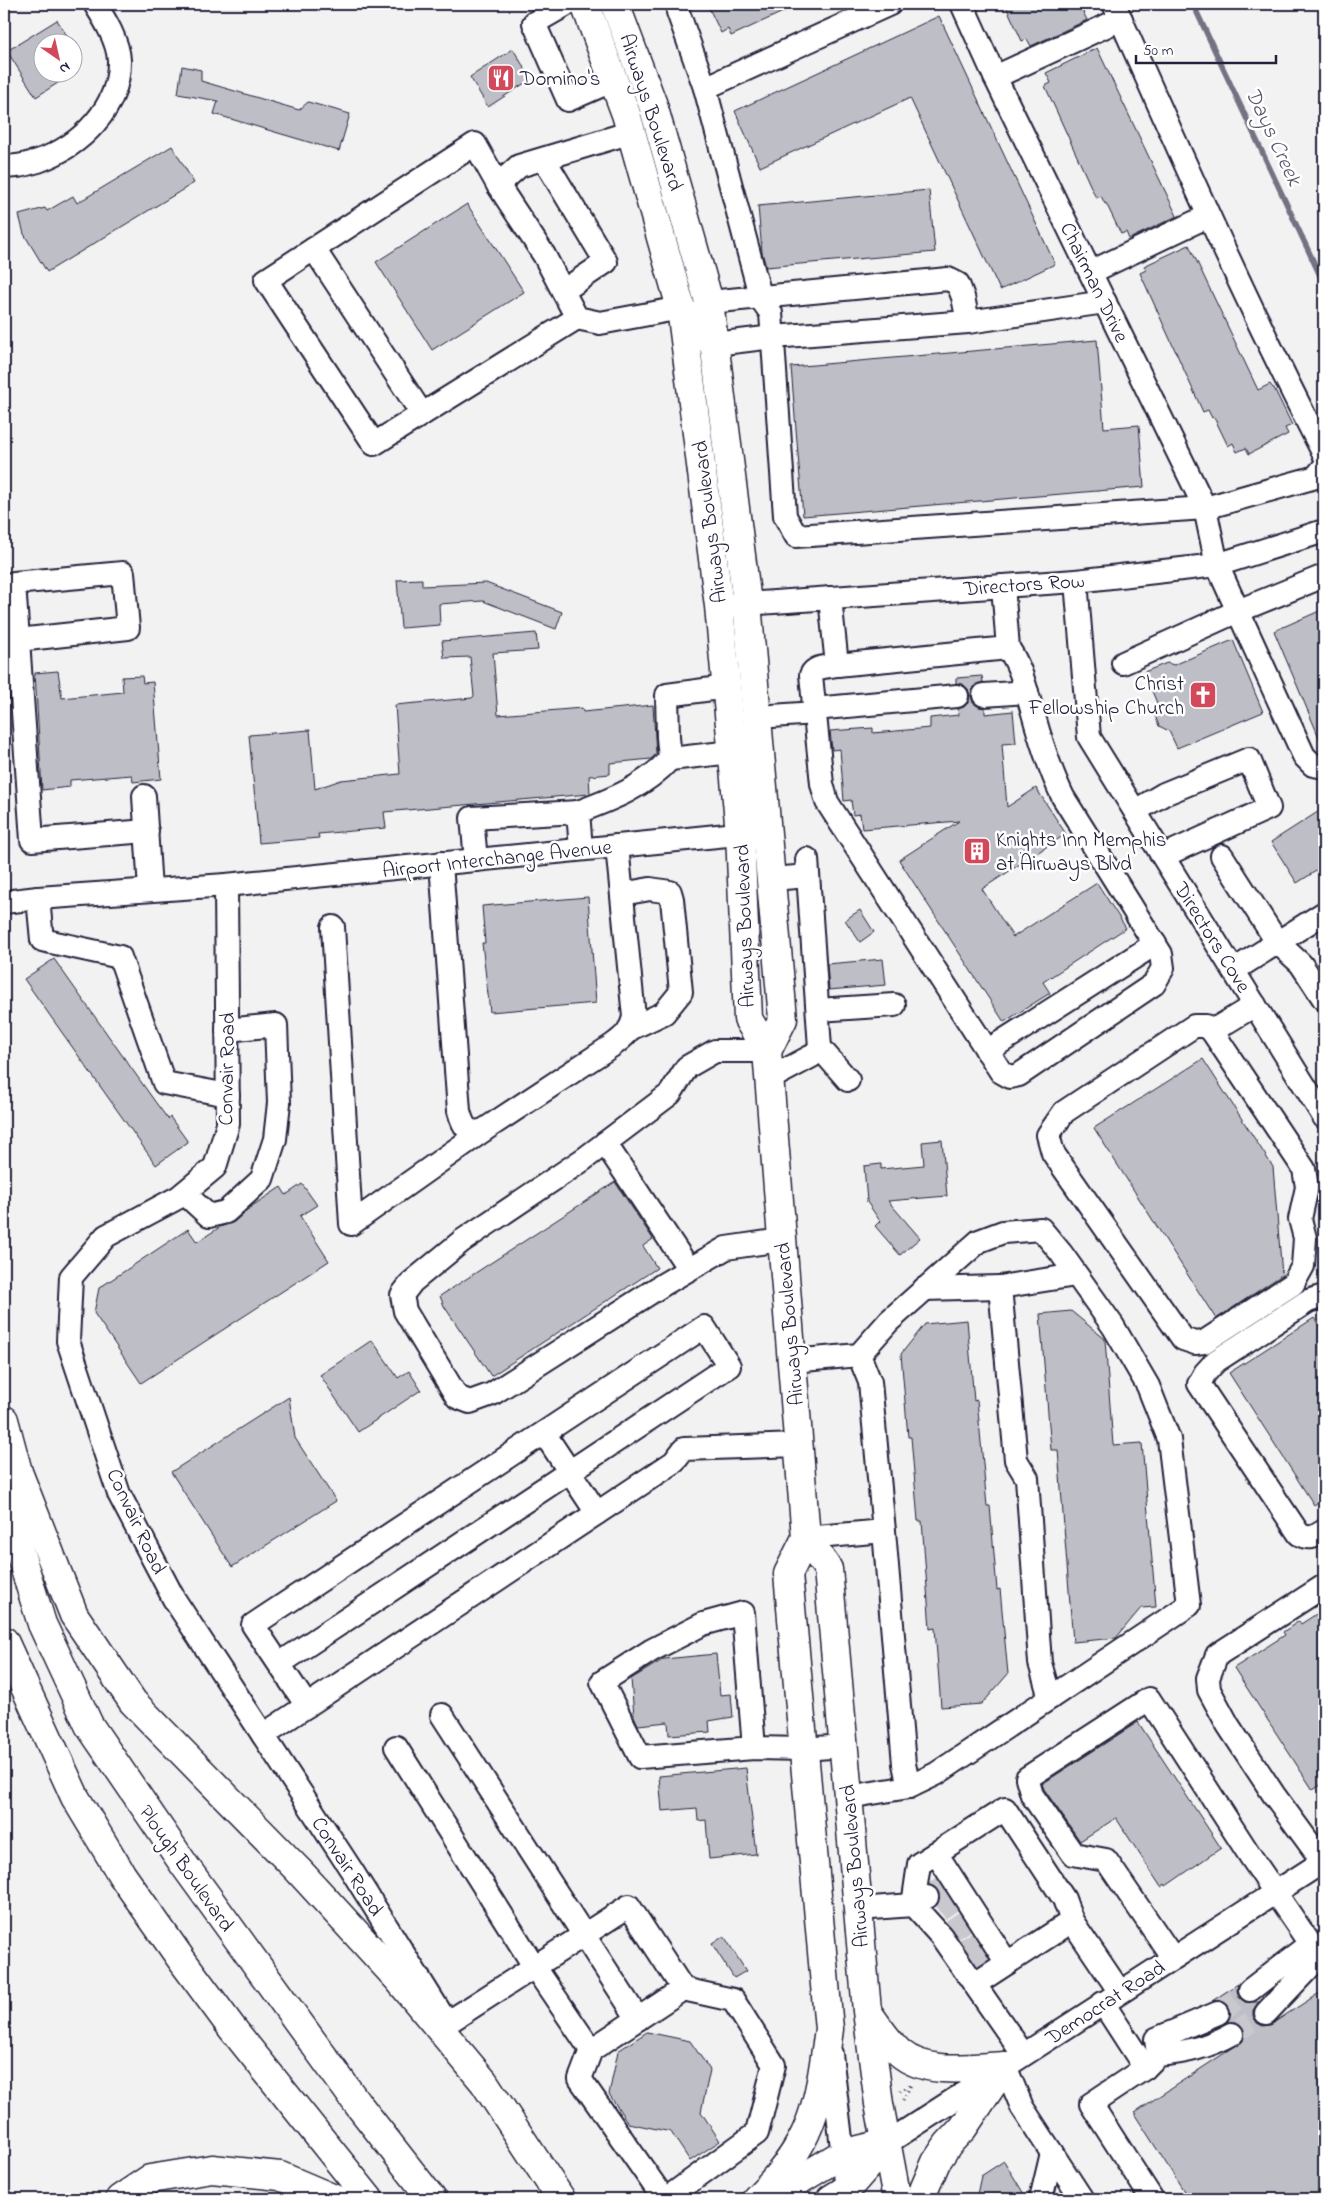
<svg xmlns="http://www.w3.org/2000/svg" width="1328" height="2203" font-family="'Indie Flower',sans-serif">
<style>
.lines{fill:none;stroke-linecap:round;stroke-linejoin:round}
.stream{stroke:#727282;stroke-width:5.5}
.building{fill:#bebec6;stroke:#22223b}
.minor-tunnel{stroke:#c8c8ce;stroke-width:22;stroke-dasharray:22 11;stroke-linecap:butt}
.minor-casing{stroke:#22223b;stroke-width:26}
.major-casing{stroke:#22223b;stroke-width:31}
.path{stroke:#22223b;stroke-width:3;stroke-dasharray:1 4;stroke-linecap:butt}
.minor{stroke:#fff;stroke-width:22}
.major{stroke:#fff;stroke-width:28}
.labels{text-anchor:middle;stroke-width:5;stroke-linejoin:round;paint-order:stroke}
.poi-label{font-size:21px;fill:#22223b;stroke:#fff;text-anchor:start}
.street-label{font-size:21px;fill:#22223b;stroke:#fff}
.water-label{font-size:22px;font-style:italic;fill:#58586b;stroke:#fff}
</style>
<rect width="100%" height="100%" fill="#f2f2f3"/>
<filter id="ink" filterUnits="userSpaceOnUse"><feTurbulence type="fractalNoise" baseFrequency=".02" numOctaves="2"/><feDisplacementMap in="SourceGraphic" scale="10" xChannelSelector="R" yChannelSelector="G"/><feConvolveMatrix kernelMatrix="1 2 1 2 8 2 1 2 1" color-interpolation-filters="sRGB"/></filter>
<g filter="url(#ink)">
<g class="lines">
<path class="stream" d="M1193 4 1324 284"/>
</g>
<g class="building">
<path d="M707 4H800L731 36 728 29 721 33Z"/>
<path d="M1005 4H1079L1087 20 1031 46 1027 39 1022 41Z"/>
<path d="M939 16 1055 264 1000 290 910 98 760 167 735 111Z"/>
<path d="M57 20 71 42H42V72H75L36 97 7 51Z"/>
<path d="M1097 48 1177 216 1129 239 1126 232 1121 234 1106 203 1105 204 1101 196 1096 198 1045 86 1051 83 1046 73Z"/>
<path d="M513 49 531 79 488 107 470 77Z"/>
<path d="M182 66 201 70V81L299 110 308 102 350 114 339 151 214 114 218 101 178 94Z"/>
<path d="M172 146 194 183 47 272 24 234 19 215 45 208 47 211 73 196 77 203Z"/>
<path d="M929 190 935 252 766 267 762 252 758 206Z"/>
<path d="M467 204 524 292 432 350 376 262Z"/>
<path d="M1189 245 1258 390 1270 384 1273 388H1274L1292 425 1285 428 1288 434 1249 454 1246 448 1237 452 1233 443 1228 446 1214 417 1212 418 1208 410 1203 412 1140 273 1146 270 1144 266Z"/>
<path d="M1097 340 1104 428 1139 425 1144 487 803 516 791 367Z"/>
<path d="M422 579V586L486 583 562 612 556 629 483 601 439 604 440 625 401 628 397 580Z"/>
<path d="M1324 609V749L1274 631Z"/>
<path d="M536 633 538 650 493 653 498 715 582 708 583 712 653 705 656 754 651 759 610 763V774L589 776 590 793 589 794 384 812 386 828 318 834 319 838 259 843 249 735 310 730 315 789 341 780 400 774 395 705 472 698 474 696 470 657 444 658 442 641Z"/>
<path d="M1233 640 1263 712 1177 748 1169 731 1159 726 1154 713 1157 703 1144 672 1167 663 1174 665Z"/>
<path d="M58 671 62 698 123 692 122 677 142 676 143 683 153 682 161 779 133 782 132 775 70 780V787L42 790 35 673Z"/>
<path d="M982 676 983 682 976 684 972 690 971 696 973 703 979 707 985 708V714L1013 711 1016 743 1002 744 1007 807 1036 788 1066 834 982 889 1013 937 1097 883 1126 928 1043 982 1050 993 1004 1022 899 860 959 821 862 829 860 814 853 815 851 800 844 801 840 749 832 750 830 731 873 728V733L930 728V718L959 715 958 709 964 707 969 702 970 695 968 689 963 684 956 683V678Z"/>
<path d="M1324 808V866L1297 883 1271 842Z"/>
<path d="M588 897 596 1003 490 1012 482 943H485L482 906Z"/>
<path d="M860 910 874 932 860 942 845 920Z"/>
<path d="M54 959 156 1103 168 1119 170 1117 188 1142 156 1165 24 979Z"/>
<path d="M883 959 886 985 829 990 827 964Z"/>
<path d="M1203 1059 1273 1167 1282 1275 1216 1319 1094 1128Z"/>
<path d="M942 1140 947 1196 888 1201 920 1238 900 1255 875 1226 880 1221 867 1202 864 1166 881 1164V1169L924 1165 922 1142Z"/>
<path d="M615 1182 653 1239 643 1246 657 1268 491 1376 444 1306 440 1296Z"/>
<path d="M302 1184 317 1205 300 1216 329 1261 141 1383 94 1313 99 1288 188 1229 197 1242 220 1227 234 1222 252 1206 281 1187 286 1195Z"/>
<path d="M1071 1311 1105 1339 1113 1445 1142 1443 1156 1607 1141 1608 1116 1638 1073 1642 1058 1450H1051L1040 1314Z"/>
<path d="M1314 1318 1324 1334V1498L1314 1505 1229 1373Z"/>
<path d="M967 1320 974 1401 977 1400 987 1506H990L997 1590 1000 1589 1008 1674 982 1704 941 1707 935 1628 930 1629 922 1521H918L911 1437H908L901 1354 925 1324Z"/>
<path d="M372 1340 398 1378 409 1371 421 1390 358 1432 320 1375Z"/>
<path d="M289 1397 295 1438 336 1501 232 1567 171 1472Z"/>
<path d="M1324 1609V1783L1313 1790 1234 1668 1285 1635 1283 1632 1299 1621 1301 1624Z"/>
<path d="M716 1654 720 1695 731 1694 733 1717 709 1721 710 1732 669 1735 668 1722 638 1725 634 1716 631 1679 664 1659Z"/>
<path d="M1138 1722 1221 1848 1166 1886 1165 1884 1161 1887 1116 1818 1080 1841 1044 1789 1042 1784Z"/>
<path d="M746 1768 756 1854 709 1859 706 1820 698 1821 697 1808 662 1811 659 1776Z"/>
<path d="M724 1936 746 1971 734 1978 712 1944Z"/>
<path d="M1238 1984 1237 1991 1240 1998 1245 2002H1259L1253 2010V2016L1257 2023 1263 2026 1270 2025 1324 1990V2194L1317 2199H1189L1135 2115 1137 2114 1135 2112 1243 2041 1245 2034 1243 2028 1239 2023 1227 2022 1231 2015 1230 2008 1220 2000 1212 2001Z"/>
<path d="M647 2032 690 2041 710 2070 701 2112 720 2141 690 2161 671 2132 628 2123 609 2094 618 2051Z"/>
<path d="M1004 2161 1027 2199H976L981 2176Z"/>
</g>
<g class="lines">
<g class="minor-tunnel">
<path d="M929 1896 946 1885"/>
<path d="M939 1910 955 1899"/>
<path d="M952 1930 968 1919"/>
<path d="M965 1949 981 1939"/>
<path d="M974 1964 990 1954"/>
<path d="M1218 2013 1250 1990"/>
<path d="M1232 2034 1266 2013"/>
</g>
<g class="minor-casing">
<g id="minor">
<path d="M567 4 534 23 568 100 614 80"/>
<path d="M962 4 995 77 1205 508 1217 565 1304 756 1313 765 1324 767"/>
<path d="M1114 4C1181 155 1248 307 1324 454"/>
<path d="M678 12 705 88 761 299 771 313 785 516 796 536 1205 508 1316 477 1324 467"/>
<path d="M995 77 1121 19"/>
<path d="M705 88 890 4"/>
<path d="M632 132 519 166 498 185 544 255 577 318 600 323 681 308"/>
<path d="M544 159 606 262 563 291"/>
<path d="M4 166C16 168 26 164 38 161 81 146 120 108 119 60 118 41 105 20 95 4"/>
<path d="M498 185 475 144 266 280 374 444 577 318"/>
<path d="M314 249 422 414"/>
<path d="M1091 272 1208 216"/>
<path d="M968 322 963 297 958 284 948 279 709 302 685 333 715 344 773 337 968 322 1105 302"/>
<path d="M1076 581 1089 737 1324 1117"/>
<path d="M830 598 837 665 1008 648 1003 586"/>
<path d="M730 605 1076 581 1217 565 1324 531"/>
<path d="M18 640 128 628 123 573 14 583 32 840 147 831"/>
<path d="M1123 663 1238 611 1324 576"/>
<path d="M837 665C827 667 815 666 811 675L822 784 827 802 1001 1072 1010 1077 1019 1075 1154 984 1163 968 1161 954 1063 797C1050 770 1041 742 1033 713 1026 691 1022 668 1008 648"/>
<path d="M727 687 667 695 668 737 670 759 732 752"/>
<path d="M984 695 1027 692"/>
<path d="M814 709 957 696"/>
<path d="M758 717 815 713"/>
<path d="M144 796 150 890"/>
<path d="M1135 811 1164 794 1249 759 1269 808 1163 856"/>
<path d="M578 812C613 799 644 787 670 759"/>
<path d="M1222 856 1277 942 1301 964 1324 999"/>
<path d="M476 860 472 818 578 812 581 849"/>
<path d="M441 863 459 1111C463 1126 467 1135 484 1130L613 1045C624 1037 631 1031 634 1017L617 846"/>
<path d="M772 879 808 876"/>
<path d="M226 885 228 1124 215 1167 179 1197 106 1236 71 1277 68 1341 119 1494 174 1599 352 1871 445 2020"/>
<path d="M622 894 650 889 670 892 672 899 681 992 664 1013 632 1028"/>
<path d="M4 902 38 898"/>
<path d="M333 927 351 1224 484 1130"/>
<path d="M1234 970 1324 913"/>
<path d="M818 1010 894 1005"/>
<path d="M1194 1026H1206L1212 1031 1304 1169 1307 1187 1300 1219 1305 1238 1303 1266 1293 1284 1204 1342 1195 1343 1183 1339 1053 1153 1048 1135 1064 1112Z"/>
<path d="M1212 1031 1255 1005"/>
<path d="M820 1048 848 1080"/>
<path d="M767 1051H715L687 1067 670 1094 584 1159 462 1241 412 1282 402 1295 405 1311 457 1397 470 1402 492 1394 664 1284 726 1248 782 1240"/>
<path d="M987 1051 1155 944"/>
<path d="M769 1079 812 1056 820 1048 807 859"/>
<path d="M228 1095 164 1083 120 957 42 940 38 898 226 885 757 832"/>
<path d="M605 1143 689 1269"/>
<path d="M184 1193 209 1216 226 1212 262 1179 275 1139 279 1103 276 1025 227 1030"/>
<path d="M924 1289 1000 1287"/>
<path d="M1324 1296 1308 1301 1216 1361 1205 1373 1199 1384 1299 1534C1310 1540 1314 1537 1324 1531"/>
<path d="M792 1361 859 1355 889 1321 979 1241 1003 1232 1041 1229 1061 1253 1113 1326 1148 1386 1169 1439 1189 1605 936 1774 909 1787 848 1797"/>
<path d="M544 1433 597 1513"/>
<path d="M884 1531 904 1764 909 1787"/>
<path d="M806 1538 884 1531 870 1382 859 1355"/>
<path d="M279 1664 729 1366 704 1327 253 1625 307 1706"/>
<path d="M1050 1698 1040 1663 1027 1478 1016 1460 1000 1287 1076 1275"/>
<path d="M442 1715 638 2019"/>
<path d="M263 1735 674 1462 684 1449 798 1445"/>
<path d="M396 1747 534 1966 591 2050"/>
<path d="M754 1748 743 1613 703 1624 652 1650 602 1682 640 1757 754 1748 803 1749 844 1746"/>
<path d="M936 1853 1007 1963"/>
<path d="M1323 1862 1274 1795 1228 1725 1209 1690 1208 1678 1217 1655 1324 1586"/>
<path d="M858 1909 913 1905 927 1897"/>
<path d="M1173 1958 1106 1860 1073 1854 1032 1795 1027 1778 1149 1699 1251 1857 1319 1957"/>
<path d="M975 1984 1072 1921"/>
<path d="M1250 1990 1302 1950 1319 1957"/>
<path d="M1103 2003 1145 2068 1091 2104 1152 2199"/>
<path d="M1266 2013 1319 1957 1324 1954"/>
<path d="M447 2023 629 1906 683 1989"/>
<path d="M831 2054 848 2199"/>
<path d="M1023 2054 941 1936 913 1905 919 1864 1005 1809 1064 1899 1072 1921 1120 1992"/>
<path d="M1158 2055 1156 2039 1218 2013"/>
<path d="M1005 2066 1022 2107 1082 2199"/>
<path d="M1145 2068 1158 2055C1185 2053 1209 2047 1232 2034"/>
<path d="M887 2143 1324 1861"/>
<path d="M664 2199 580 2079 591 2050 683 1989 733 2000 774 2065 757 2133 666 2199"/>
<path d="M1041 2199 1052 2153"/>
</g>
</g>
<g class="major-casing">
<g id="major">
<path d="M585 4 626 114 681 308 719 606 740 833 748 1019 767 1051 806 1538 788 1574 829 2029C818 2107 814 2142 756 2199"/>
<path d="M615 4 653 105 709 302 747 603 783 1019 767 1051"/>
<path d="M4 1420 18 1472 74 1615 133 1702 299 1871 399 1980 484 2082 561 2199"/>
<path d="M4 1502 42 1624 89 1725 185 1866 357 2103 432 2199"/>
<path d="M806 1538 828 1569 867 2011 879 2104 897 2199"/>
<path d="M4 1641 75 1797 122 1875 181 1959 232 2028 369 2199"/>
<path d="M869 2014C878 2027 888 2042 900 2053 927 2076 973 2067 1005 2066"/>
<path d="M770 2198 842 2154 887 2143"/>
<path d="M120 2199 150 2179 212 2169 280 2176 334 2199"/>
<path d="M831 2199 847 2189 887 2143"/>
<path d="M920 2199 936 2162 948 2144 963 2128 1005 2066"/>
</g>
</g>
<g class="path">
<path d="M900 2091 912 2084"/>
<path d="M903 2100 911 2085"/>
</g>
<use href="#minor" class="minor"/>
<use href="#major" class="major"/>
</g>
</g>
<defs>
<g id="restaurant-square" transform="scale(1.4375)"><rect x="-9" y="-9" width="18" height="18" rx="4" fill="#d1495b" stroke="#fff"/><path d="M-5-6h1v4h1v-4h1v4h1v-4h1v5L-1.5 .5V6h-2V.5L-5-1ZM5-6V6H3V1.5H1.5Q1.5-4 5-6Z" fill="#fff"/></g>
<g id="church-square" transform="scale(1.4375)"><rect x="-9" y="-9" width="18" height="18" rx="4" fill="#d1495b" stroke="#fff"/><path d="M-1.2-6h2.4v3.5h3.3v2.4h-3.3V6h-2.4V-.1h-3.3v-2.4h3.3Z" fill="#fff"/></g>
<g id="building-square" transform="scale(1.4375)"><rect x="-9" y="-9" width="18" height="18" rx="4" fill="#d1495b" stroke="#fff"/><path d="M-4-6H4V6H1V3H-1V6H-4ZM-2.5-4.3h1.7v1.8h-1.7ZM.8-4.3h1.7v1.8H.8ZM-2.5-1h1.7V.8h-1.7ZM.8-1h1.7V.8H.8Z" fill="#fff"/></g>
</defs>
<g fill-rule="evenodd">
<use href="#restaurant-square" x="501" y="78"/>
<use href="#church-square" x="1203" y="695"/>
<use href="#building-square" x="977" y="851"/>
</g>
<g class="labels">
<g class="poi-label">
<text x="520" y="85">Domino's</text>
<text x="1184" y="690" text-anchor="end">Christ<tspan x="1184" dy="24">Fellowship Church</tspan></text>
<text x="996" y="846">Knights Inn Memphis<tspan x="996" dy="24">at Airways Blvd</tspan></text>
</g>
<g class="street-label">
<text transform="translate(652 112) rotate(72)" y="7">Airways Boulevard</text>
<text transform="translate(1095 282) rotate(64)" y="7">Chairman Drive</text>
<text transform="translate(709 522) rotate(-97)" y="7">Airways Boulevard</text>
<text transform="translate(1024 584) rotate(-4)" y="7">Directors Row</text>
<text transform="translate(497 858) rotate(-6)" y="7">Airport Interchange Avenue</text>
<text transform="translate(744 926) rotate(-92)" y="7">Airways Boulevard</text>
<text transform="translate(1213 937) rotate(58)" y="7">Directors Cove</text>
<text transform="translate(226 1069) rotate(-89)" y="7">Convair Road</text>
<text transform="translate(789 1324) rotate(-95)" y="7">Airways Boulevard</text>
<text transform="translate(137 1521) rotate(65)" y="7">Convair Road</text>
<text transform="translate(348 1866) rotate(57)" y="7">Convair Road</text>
<text transform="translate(854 1866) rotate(-95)" y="7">Airways Boulevard</text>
<text transform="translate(187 1868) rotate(55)" y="7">Plough Boulevard</text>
<text transform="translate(1105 2002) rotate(-33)" y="7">Democrat Road</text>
</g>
<g class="water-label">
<text transform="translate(1275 136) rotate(65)" y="8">Days Creek</text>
</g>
</g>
<rect width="1328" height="2203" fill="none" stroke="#fff" stroke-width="20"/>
<rect x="10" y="10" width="1308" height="2183" fill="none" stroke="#22223b" stroke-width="2" filter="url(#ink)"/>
<g transform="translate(58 58) rotate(146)"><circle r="24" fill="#ffffff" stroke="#a7a7b1"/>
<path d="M0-4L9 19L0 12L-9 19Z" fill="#d1495b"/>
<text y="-8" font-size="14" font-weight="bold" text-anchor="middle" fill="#22223b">N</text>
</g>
<path d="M1136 55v8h140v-8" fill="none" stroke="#22223b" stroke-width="2.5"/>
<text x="1143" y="55" font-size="15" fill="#22223b" stroke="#ffffff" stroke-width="4" paint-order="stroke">50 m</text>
</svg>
